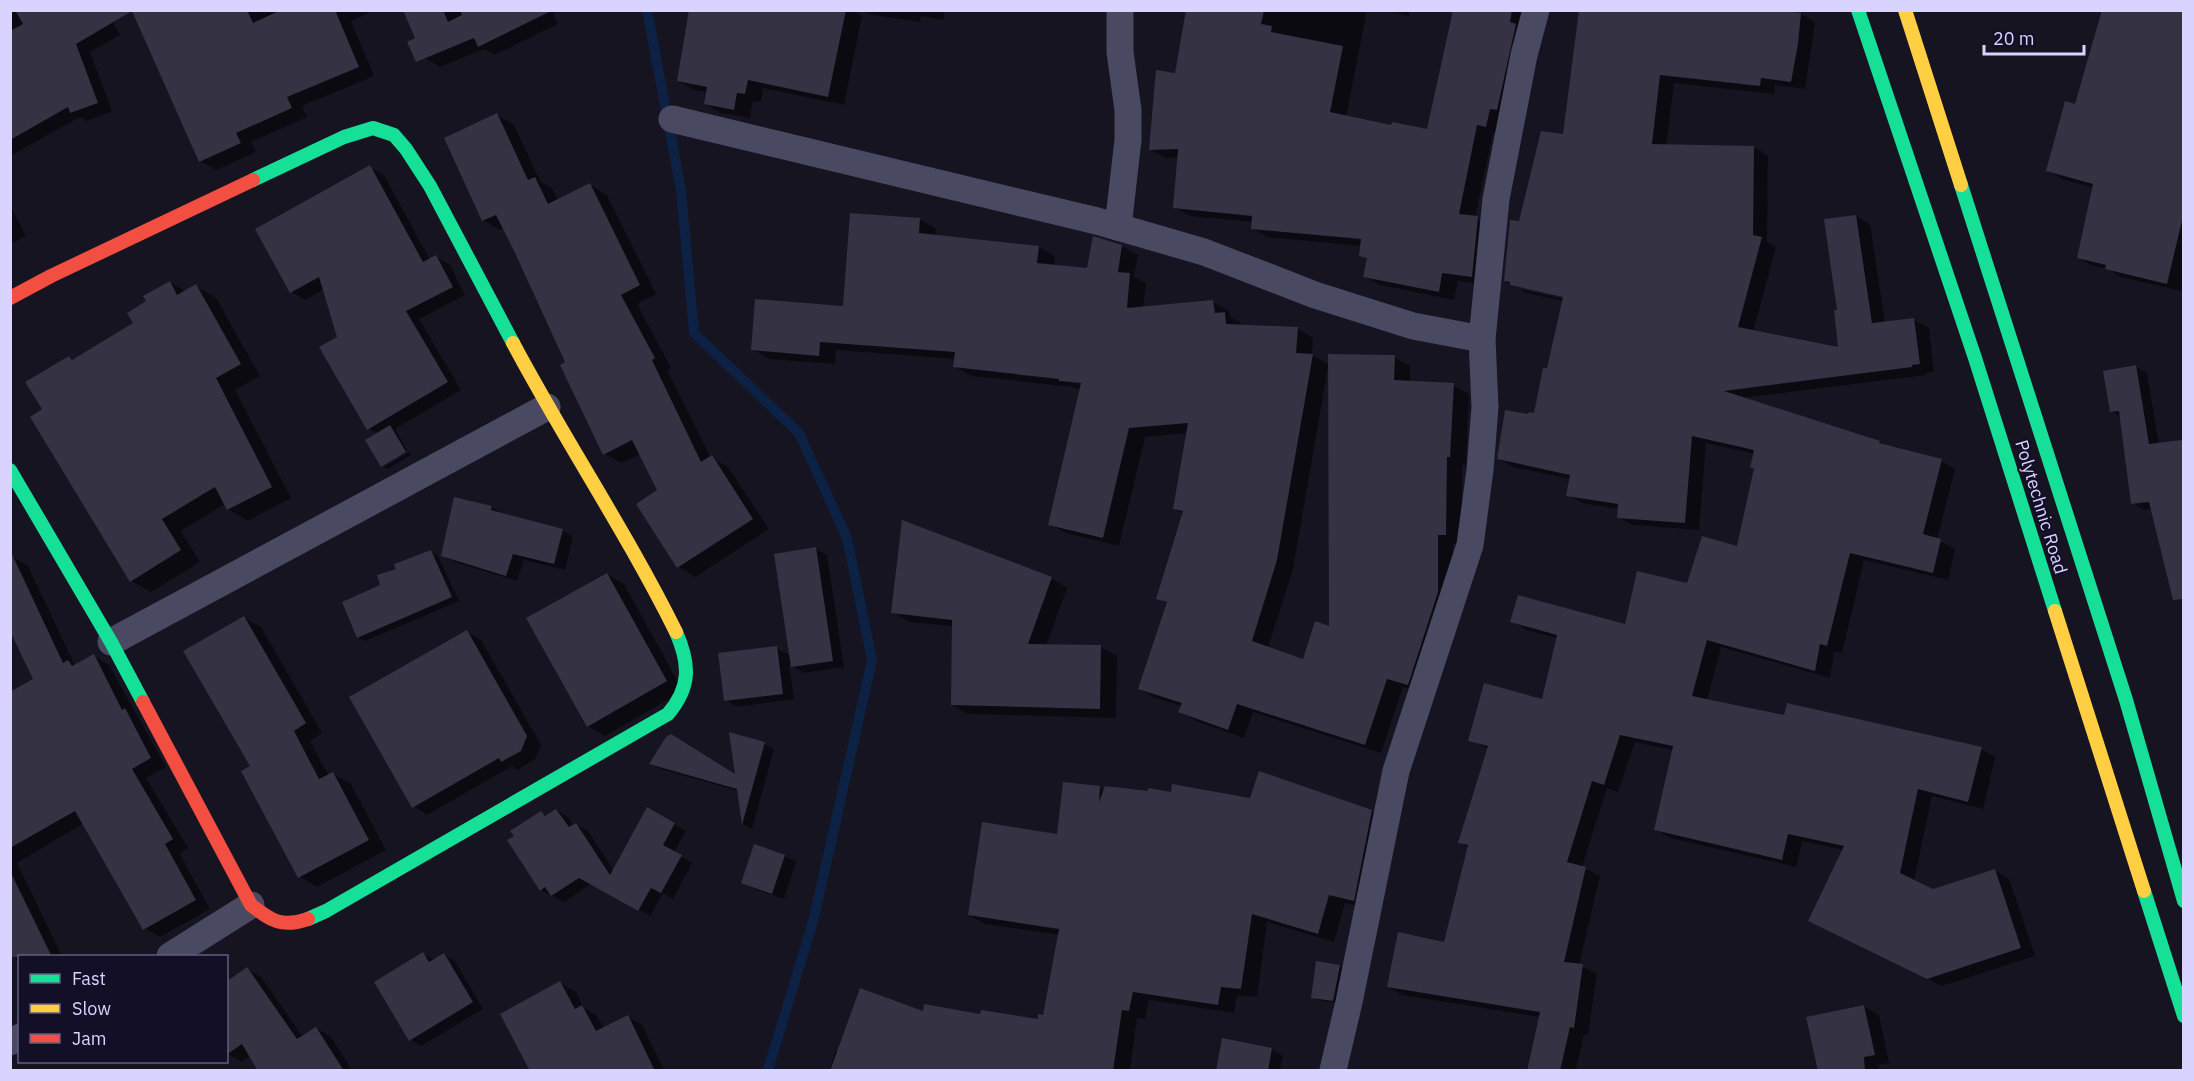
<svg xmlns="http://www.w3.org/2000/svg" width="2194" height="1081" font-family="'IBM Plex Sans',sans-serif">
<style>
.shadow{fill:#0007;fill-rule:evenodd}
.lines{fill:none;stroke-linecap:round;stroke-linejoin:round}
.stream{stroke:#0d2144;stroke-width:10}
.building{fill:#343243}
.street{stroke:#4a4962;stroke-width:27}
.fast{stroke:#16e098;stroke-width:14}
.slow{stroke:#ffcf43;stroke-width:14}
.jam{stroke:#f24e42;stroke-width:14}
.labels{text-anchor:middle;stroke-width:4.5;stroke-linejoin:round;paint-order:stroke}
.street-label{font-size:18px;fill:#d9d4ff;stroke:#130f26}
</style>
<rect width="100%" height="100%" fill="#161421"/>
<g class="shadow">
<path d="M10 10H106L120 35 90 52 112 111 86 121 80 117 10 156Z"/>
<path d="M147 10H375L351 21 374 76 302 106 307 117 251 142 256 152 216 170 200 161Z"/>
<path d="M405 10H564L553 14 558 24 495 55 484 49 440 67 425 58Z"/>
<path d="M691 10H853L862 16 844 105 763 88 761 102 753 101 750 118 721 113 706 104 707 92 694 90 678 81Z"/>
<path d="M862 10H945L943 20 921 16 920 22 868 14Z"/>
<path d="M1187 10H1367L1346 117 1392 127 1428 131 1455 10H1529L1502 135 1493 133 1475 218 1493 227 1488 285 1458 281 1454 300 1380 285 1364 276 1368 259 1360 255 1362 246 1268 237 1252 228 1253 222 1190 216 1174 207 1179 157 1166 158 1150 149 1177 74Z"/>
<path d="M1382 10H1410L1409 16Z"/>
<path d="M1579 10H1786V13L1801 14 1815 22 1805 89 1775 85 1774 94 1674 83 1666 146 1754 147 1768 156 1767 242 1776 247 1753 332 1840 349 1838 311 1856 216 1870 224 1885 323 1914 320 1929 328 1934 372 1926 373V375L1741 398 1879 442 1887 447 1941 461 1955 469 1937 540 1955 549 1948 580 1864 560 1842 653 1834 652 1830 678 1721 647 1707 700 1785 717 1981 749 1995 757 1983 809 1932 796 1914 881 1933 890 1995 870 2009 879 2035 956 1942 986 1825 929 1844 850 1802 841 1796 867 1670 838 1655 829 1673 750 1635 742 1618 792 1607 788 1582 867 1600 876 1579 965 1597 974 1588 1035 1584 1034 1576 1070H1529L1540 1017 1402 995 1388 987 1445 944 1468 847 1460 842 1489 749 1470 740 1543 701 1557 638 1526 630 1512 621 1626 625 1688 585 1739 548 1755 469 1752 467 1755 454 1706 443 1699 530 1633 525 1618 517 1619 509 1582 503 1568 495 1570 479 1513 467 1498 458 1529 416 1535 414 1548 370 1563 301 1526 293 1519 289 1570 300V297L1518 285V288L1505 281 1521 223 1565 136Z"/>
<path d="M2184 10V284L2182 291 2121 277 2108 269 2093 266 2078 258 2094 188 2062 179 2048 170 2076 106Z"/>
<path d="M497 115 514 125 540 181 552 188 558 201 590 185 607 195 656 294 637 304 671 368 667 370 711 458 728 467 769 529 695 577 679 567 638 504 659 491 641 454 621 463 605 454 567 362 504 228 500 230 483 220Z"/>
<path d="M370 167 384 175 430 260 436 257 450 265 465 295 419 319 461 390 395 429 407 450 382 464 378 434 369 429 324 289 305 300 291 292Z"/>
<path d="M10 205 26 236 10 244Z"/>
<path d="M920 219 936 229 935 236 1039 247 1055 256 1054 267 1088 270 1122 246 1138 255 1134 277 1146 283 1143 308 1213 302 1229 311 1230 317 1241 323V326L1297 328 1313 338 1312 355 1330 365 1394 357 1410 366V383L1453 385 1469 394 1466 465H1462V544L1453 543 1454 602 1424 693 1403 687 1381 753 1253 712 1244 738 1196 721 1180 711 1182 706 1155 698 1139 688 1168 604 1158 598 1184 514 1175 509 1188 433 1145 437 1119 546 1066 533 1050 524 1081 390 1072 387 971 376 955 366 956 359 836 350 835 364 769 359 753 349 845 308ZM1328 367 1331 628 1304 661 1268 648 1293 569Z"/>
<path d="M170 282 186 292 196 286 216 298 260 376 235 390 291 498 248 521 228 509 225 504 181 531 200 562 151 592 131 581 44 410 69 357 75 360 135 324 148 302Z"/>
<path d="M2136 367 2147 373 2159 445 2184 443V575L2153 509 2144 510 2133 503 2121 417 2111 411Z"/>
<path d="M409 452 411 455 387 469 384 467Z"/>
<path d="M455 499 492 507 503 513 562 530 573 537 565 570 524 560 517 581 454 562 443 555Z"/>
<path d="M815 549 827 555 844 667 804 673 789 664 794 699 737 707 726 700 776 648 791 656Z"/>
<path d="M431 551 438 556 459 601 365 641 358 637 382 586 398 570Z"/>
<path d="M13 557 28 566 75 666 94 656 109 665 166 767 146 778 188 848 179 853 210 909 160 937 144 928 84 823 17 863 62 956H20V964L10 951V693L35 680Z"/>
<path d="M607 574 624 584 683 691 605 736 588 726Z"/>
<path d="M1051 578 1067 588 1046 646 1101 647 1117 656 1116 718 968 714 952 705 953 626 909 622 893 612Z"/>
<path d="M244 618 261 627 322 733 310 741 329 776 333 774 350 783 386 850 317 887 300 877 252 767Z"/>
<path d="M467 632 481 640 541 745 535 759 517 770 512 766 427 815 413 806Z"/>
<path d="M764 744 774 749 752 829 743 824 738 791 661 769 651 764 736 776Z"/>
<path d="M1099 787 1105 791 1251 800 1371 811 1387 820 1369 909 1345 903 1334 942 1267 922 1257 997 1237 995 1234 1013 1149 1000 1145 1019 1137 1018 1130 1070H830L835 1051H838L924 1013 1039 1020 1044 1016 1060 935 985 924 969 915 1059 836Z"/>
<path d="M648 809 686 831 674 852 692 863 673 899 663 893 650 916 591 884 564 902 541 890V812L547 816 556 810 568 817 574 826 576 824 588 831 614 871Z"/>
<path d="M755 846 785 856 796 862 784 899 755 889 743 882Z"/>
<path d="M423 954 435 960 444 955 455 961 483 1009 421 1046 410 1039Z"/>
<path d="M1318 963 1340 966 1345 969 1338 1003 1318 1000 1313 997Z"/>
<path d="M247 969 261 977 303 1037 316 1028 331 1037 352 1070H264L253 1054 242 1062 228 1054 226 1052Z"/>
<path d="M560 983 575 991 584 1008 596 1015 604 1029 628 1017 642 1025 664 1070H532Z"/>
<path d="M1864 1006 1879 1015 1889 1063 1878 1065 1879 1070H1820Z"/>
<path d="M1272 1049 1283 1056 1280 1070H1218Z"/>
</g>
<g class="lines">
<path class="stream" d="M647 10 681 190 694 333 799 433 847 538 872 660 814 918 768 1070"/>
</g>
<g class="building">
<path d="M15 10H247L253 23 281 10H335L359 67 287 97 292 108 236 133 241 143 199 162 132 11 76 44 98 103 70 113 68 107 10 140V31L23 24Z"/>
<path d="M403 10H443L448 22 462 15 460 10H553L478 47 474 38 416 62 407 42 415 38Z"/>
<path d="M689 10H846L828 97 748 80 745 94 737 93 734 110 704 104 707 87 677 81Z"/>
<path d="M1186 10H1264L1261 24 1272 26 1271 32 1343 46 1330 112 1391 125 1392 122 1427 129 1453 10H1512L1510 22 1516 24 1497 110 1490 109 1486 127 1477 125 1459 214 1478 216 1472 277 1442 273 1439 292 1363 277 1367 258 1359 256 1361 239 1251 229 1252 216 1173 208 1178 149 1149 150 1156 70 1175 73Z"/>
<path d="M1579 10H1777L1801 13 1798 44 1791 82 1761 78 1760 86 1660 75 1652 144 1754 146 1753 235 1762 237 1738 327 1838 347 1834 310H1837L1824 219 1856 215 1872 323 1914 318 1920 364 1912 365V367L1724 391 1880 441 1879 443 1942 459 1923 534 1941 539 1933 573 1850 553 1827 646 1820 644 1815 671 1707 640 1692 696 1784 715 1787 703 1982 747 1968 802 1918 789 1900 873 1933 889 1995 869 2021 948 1927 979 1808 921 1844 846 1788 834 1782 860 1654 830 1673 746 1620 735 1604 785 1592 781 1567 862 1586 867 1564 962 1583 964 1574 1028 1570 1027 1560 1071H1527L1540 1012 1387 987 1398 932 1444 942 1468 845 1458 843 1488 746 1468 741 1484 683 1542 699 1557 635 1510 622 1518 595 1625 624 1637 571 1687 583 1702 536 1737 546 1754 468H1750L1754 450 1692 436 1685 523 1617 518 1618 504 1566 496 1570 475 1497 459 1505 410 1528 414 1529 412 1534 413 1543 368H1547L1563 297 1510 285V282L1504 281 1510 220 1519 221 1541 131 1563 134Z"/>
<path d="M2102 10H2184V212L2167 284 2105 269 2106 265 2077 258 2093 184 2046 171 2065 101 2075 104Z"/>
<path d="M497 113 528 180 535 177 548 204 590 183 640 285 621 295 655 358 652 360 701 462 712 455 753 519 677 568 636 504 657 490 632 440 603 455 560 365 565 362 516 255 496 215 482 221 444 138Z"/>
<path d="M370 165 423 262 436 255 453 287 406 311 448 382 367 430 319 347 337 337 319 277 290 293 255 229Z"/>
<path d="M850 213 920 218 919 233 1039 246 1037 263 1087 268 1093 236 1122 245 1118 272 1130 273 1127 308 1213 300 1215 313 1225 312 1226 324 1298 327 1296 353 1313 354 1277 560 1252 641 1303 659 1315 621 1329 626 1328 354 1395 355 1394 380 1454 383 1450 457H1447L1446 535H1438V592L1408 685 1387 679 1365 745 1237 704 1228 730 1178 712 1182 703 1138 689 1167 602 1156 599 1183 511 1173 509 1188 423 1129 428 1103 538 1048 525 1081 383 1059 381V379L953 367 955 352 820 342 819 356 751 350 755 299 843 306Z"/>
<path d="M170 281 177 295 196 284 241 364 216 378 272 487 227 510 215 487 162 519 181 550 130 582 30 417 42 409 25 382 69 356 72 360 133 323 127 313 146 301 143 296Z"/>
<path d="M2136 365 2149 444 2182 440 2184 455V599L2173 600 2149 502 2131 504 2119 411 2110 412 2103 371Z"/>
<path d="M390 425 406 452 381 467 365 440Z"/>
<path d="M454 497 492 506 491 510 563 529 554 564 513 554 506 576 441 556Z"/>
<path d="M902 520 1052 577 1028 644 1101 645 1100 709 951 705 952 620 891 613Z"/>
<path d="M816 547 833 661 791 667 774 554Z"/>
<path d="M10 550 63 663 68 660 72 666 94 654 122 710 125 708 151 758 132 769 173 839 165 844 196 900 143 930 75 811 10 848V692L33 679 10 631Z"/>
<path d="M431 550 452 597 357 638 342 602 380 585 377 575 396 569 394 564Z"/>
<path d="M607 573 667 681 587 727 526 618Z"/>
<path d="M244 616 306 723 294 731 319 779 333 772 369 840 298 878 241 771 250 766 183 651Z"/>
<path d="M467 630 527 736 521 751 501 762 499 758 412 808 349 697Z"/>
<path d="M777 646 783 694 724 701 718 653Z"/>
<path d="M729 732 765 742 742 825 737 789 649 764 666 737 671 734 735 774Z"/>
<path d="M1259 771 1372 810 1354 901 1329 895 1318 934 1252 914 1241 989 1221 987 1218 1005 1133 992 1129 1011 1122 1010 1113 1071H830L860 988 923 1011 924 1004 980 1014 981 1010 1038 1019V1014L1043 1015 1059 929 968 915 982 822 1057 834 1063 782 1100 786 1099 802 1105 786 1148 791V788L1171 792 1172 784 1250 798Z"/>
<path d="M647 807 675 823 663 845 682 855 661 893 651 888 638 911 579 878 551 896 545 887 540 891 507 840 514 836 510 831 541 811 545 816 556 809 569 827 576 823 610 875Z"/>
<path d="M754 844 785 855 772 894 741 883Z"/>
<path d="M10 871 52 957H10Z"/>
<path d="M423 952 429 962 444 953 473 1002 409 1041 374 982Z"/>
<path d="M1316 961 1340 965 1333 1001 1311 998Z"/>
<path d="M247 967 297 1039 316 1027 344 1071H258L242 1044 226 1055V982Z"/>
<path d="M560 981 575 1009 582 1005 596 1031 628 1015 655 1071H530L500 1014Z"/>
<path d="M1864 1005 1875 1055 1864 1057 1865 1071H1818L1806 1017Z"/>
<path d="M1222 1038 1272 1048 1268 1071H1216Z"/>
</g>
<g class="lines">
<g class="street">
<path d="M672 119 1097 221 1204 252 1315 295 1413 326 1482 339"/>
<path d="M1118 227 1128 140V110L1120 52V10"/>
<path d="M111 642 547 407"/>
<path d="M170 956 251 905"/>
<path d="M10 1042 20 1037"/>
<path d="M1333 1070 1349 1002 1396 771 1470 545 1480 470 1485 407 1482 339 1496 199 1524 55 1536 10"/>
</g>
<g class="fast">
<path d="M1858 10 1975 358 2055 611"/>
<path d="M253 180 344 137 373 128 394 135 406 149 430 186 513 343"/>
<path d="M1961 185 2126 700 2184 901"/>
<path d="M10 470 111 642 143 702"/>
<path d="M2144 891 2184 1016"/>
<path d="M308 919 326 911 668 714C691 687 690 664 676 632"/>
</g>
<g class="slow">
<path d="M1905 10 1961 185"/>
<path d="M513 343C565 441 627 533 676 632"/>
<path d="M2055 611 2144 891"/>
</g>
<g class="jam">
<path d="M10 298 51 276 253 180"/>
<path d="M143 702 251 905C272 921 281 928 308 919"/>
</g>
</g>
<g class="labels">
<g class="street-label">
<text transform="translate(2041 507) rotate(73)" y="6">Polytechnic Road</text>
</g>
</g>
<rect width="2194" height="1081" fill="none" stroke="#d9d4ff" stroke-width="24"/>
<rect x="18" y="955" width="210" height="108" fill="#130f26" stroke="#625e7d" stroke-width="1.5"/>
<rect x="30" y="974" width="30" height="9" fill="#16e098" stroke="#625e7d" stroke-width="1.5"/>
<text x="72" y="985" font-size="18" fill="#d9d4ff">Fast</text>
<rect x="30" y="1004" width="30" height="9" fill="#ffcf43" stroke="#625e7d" stroke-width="1.5"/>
<text x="72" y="1015" font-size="18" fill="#d9d4ff">Slow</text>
<rect x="30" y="1034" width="30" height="9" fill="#f24e42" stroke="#625e7d" stroke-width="1.5"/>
<text x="72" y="1045" font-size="18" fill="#d9d4ff">Jam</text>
<path d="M1984 45v9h100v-9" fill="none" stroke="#d9d4ff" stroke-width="3"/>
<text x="1993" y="45" font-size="18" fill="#d9d4ff" stroke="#130f26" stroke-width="4.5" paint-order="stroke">20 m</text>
</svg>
